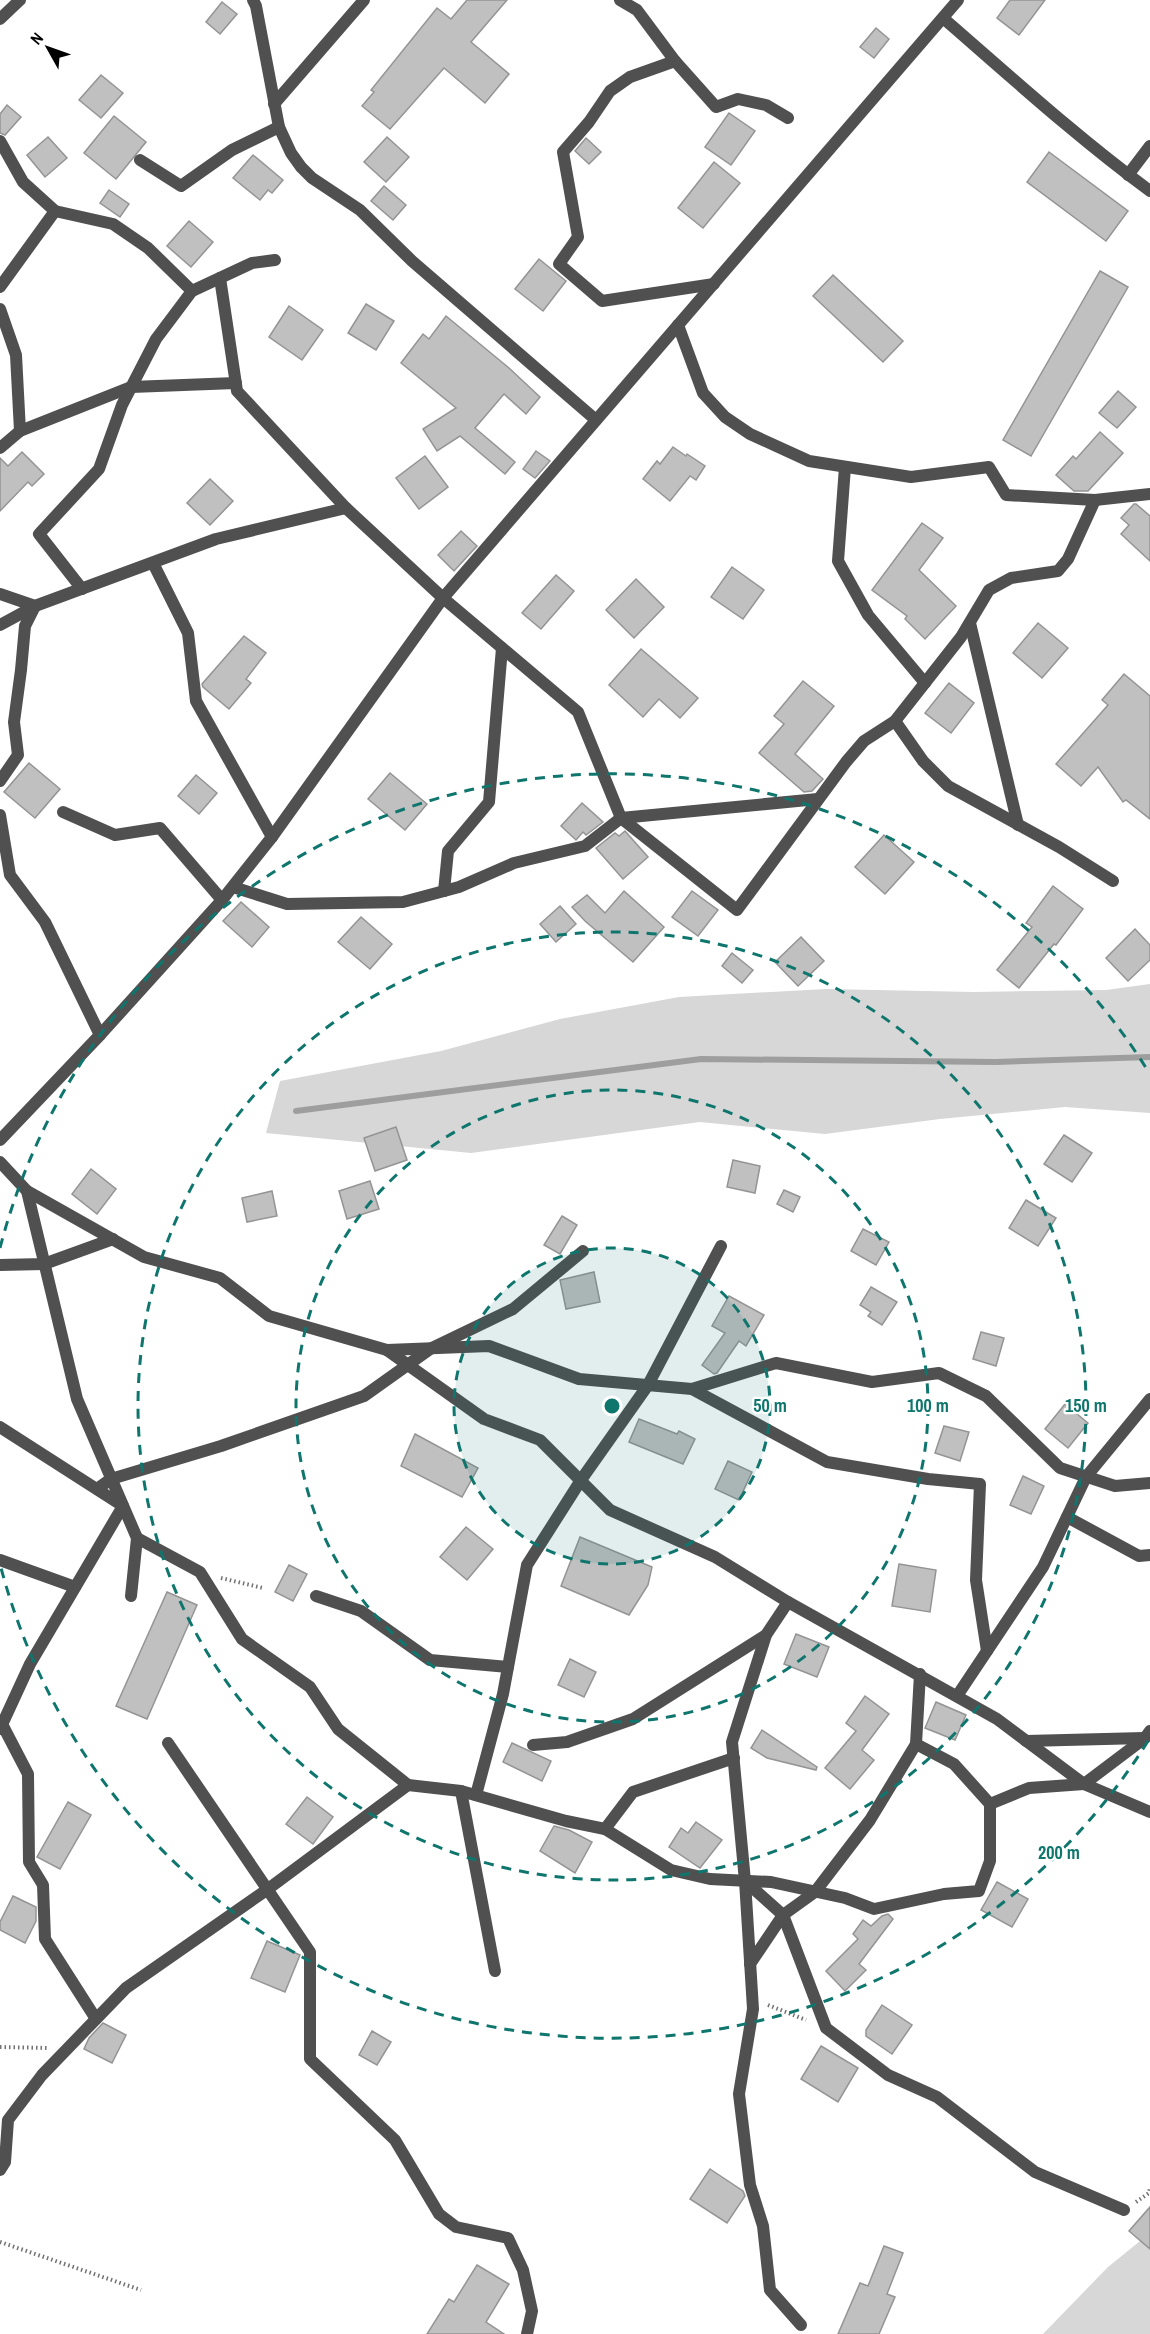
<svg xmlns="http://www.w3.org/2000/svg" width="1150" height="2334" font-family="'Archivo Narrow',sans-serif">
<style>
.green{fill:#d7d7d7}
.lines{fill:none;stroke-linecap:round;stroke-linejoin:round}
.stream{stroke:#9e9e9e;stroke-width:6}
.building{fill:#c0c0c0;stroke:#949494;stroke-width:1.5}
.path{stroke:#727272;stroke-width:4;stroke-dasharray:1.5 3;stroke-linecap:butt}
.minor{stroke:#505050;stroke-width:12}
.tertiary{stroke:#505050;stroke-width:12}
.ring{fill:none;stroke:#0f766e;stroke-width:3;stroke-dasharray:10 8}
.centre{fill:#0f766e;stroke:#fff;stroke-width:3}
.ring-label{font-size:18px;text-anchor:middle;font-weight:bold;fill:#0f766e;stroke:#fff;stroke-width:4.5;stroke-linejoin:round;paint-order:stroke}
</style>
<rect width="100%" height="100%" fill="#fff"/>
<g class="green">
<path d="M1150 984V1113L1065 1107 940 1119 825 1134 700 1122 471 1153 266 1133 280 1081 441 1051 560 1019 679 997 826 989 974 992 1106 990Z"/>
<path d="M1150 2233V2334H1043L1108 2267Z"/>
</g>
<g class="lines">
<path class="stream" d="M296 1111 701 1059 996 1062 1150 1057"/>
</g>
<g class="building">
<path d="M467 0H507L471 42 509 74 485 103 444 68 390 129 362 106 374 92 371 90 437 8 451 19Z"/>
<path d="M1010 0H1045L1019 35 997 18Z"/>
<path d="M222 2 237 14 220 34 206 22Z"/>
<path d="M876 28 889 39 874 58 860 47Z"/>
<path d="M101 75 123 93 101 118 79 100Z"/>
<path d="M7 105 21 117 5 135 0 133V114Z"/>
<path d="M729 113 755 131 731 165 705 147Z"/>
<path d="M114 116 146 142 116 179 84 153Z"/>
<path d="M48 137 67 158 45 177 27 155Z"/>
<path d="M387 137 409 157 386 182 364 162Z"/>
<path d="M586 138 601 152 589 164 575 151Z"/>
<path d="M1049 152 1128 211 1106 241 1027 182Z"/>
<path d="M253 155 283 180 272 193 268 190 260 200 233 178Z"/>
<path d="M714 162 740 183 703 228 678 208Z"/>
<path d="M384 186 406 205 393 220 371 201Z"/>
<path d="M109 190 129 204 120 217 100 203Z"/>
<path d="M189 221 213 242 191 267 167 246Z"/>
<path d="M539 259 566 281 543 311 515 289Z"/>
<path d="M1100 271 1128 287 1031 456 1003 440Z"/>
<path d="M833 275 903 341 883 362 813 296Z"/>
<path d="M366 304 394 321 376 350 348 333Z"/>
<path d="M289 306 323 330 302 360 269 337Z"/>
<path d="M446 316 509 368 540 397 526 414 504 394 475 428 515 462 505 474 460 436 437 451 423 429 456 408 401 363 423 334 429 339Z"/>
<path d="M1118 391 1136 407 1117 428 1099 413Z"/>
<path d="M1100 432 1123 453 1088 491H1074L1056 475 1073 456 1076 459Z"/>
<path d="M673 447 686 456 687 454 705 466 696 480 690 476 670 501 643 479 657 461 660 464Z"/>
<path d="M536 451 550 461 535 478 523 469Z"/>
<path d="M22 452 44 474 32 486 28 482 0 511V458L8 466Z"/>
<path d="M425 456 448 487 419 509 396 478Z"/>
<path d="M210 479 233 501 210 525 187 503Z"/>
<path d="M1134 504H1136L1150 516V561L1121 534 1129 525 1121 518Z"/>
<path d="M922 523 943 538 919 570 956 606 925 639 905 619 907 616 872 590Z"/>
<path d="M461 531 477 546 454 571 438 555Z"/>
<path d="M732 567 764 590 743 619 711 597Z"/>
<path d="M556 575 574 591 541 629 522 613Z"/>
<path d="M636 579 664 607 634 638 606 610Z"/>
<path d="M1038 623 1068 648 1042 678 1013 653Z"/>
<path d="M244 636 266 653 246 679 251 683 229 709 203 687 202 684Z"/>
<path d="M641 649 698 698 680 718 659 699 643 717 609 685Z"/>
<path d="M1124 674 1150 696V819L1126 800 1123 802 1098 767 1081 786 1056 764 1108 705 1102 700Z"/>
<path d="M803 681 834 706 795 754 823 779 812 791 804 792 759 753 784 724 774 716Z"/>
<path d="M949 683 974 703 951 733 925 713Z"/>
<path d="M29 763 60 789 35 818 4 792Z"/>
<path d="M390 773 427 804 405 830 368 799Z"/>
<path d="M196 775 217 793 199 814 178 796Z"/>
<path d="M582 803 603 822 586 835 583 832 576 840 561 826Z"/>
<path d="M625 831 648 857 623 879 596 848 615 833 619 836Z"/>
<path d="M884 835 914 862 885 894 855 867Z"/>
<path d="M1053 886 1083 909 1056 945 1054 944 1019 988 997 970 1032 927 1026 923Z"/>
<path d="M624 891 664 927 633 962 585 921 572 907 587 895 605 913Z"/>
<path d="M692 891 718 910 698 936 672 917Z"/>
<path d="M241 902 269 927 252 947 223 921Z"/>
<path d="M560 906 576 924 556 942 540 924Z"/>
<path d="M361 917 392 944 370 969 338 942Z"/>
<path d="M1135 929 1150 945V960L1128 981 1106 958Z"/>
<path d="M801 937 824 961 798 986 775 962Z"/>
<path d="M732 953 753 970 742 983 722 966Z"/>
<path d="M396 1127 407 1160 375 1171 364 1138Z"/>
<path d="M1064 1135 1092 1153 1072 1182 1044 1164Z"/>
<path d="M733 1160 760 1166 755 1193 727 1187Z"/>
<path d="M91 1169 116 1189 97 1214 72 1194Z"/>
<path d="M370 1181 379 1209 347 1219 339 1191Z"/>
<path d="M784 1190 800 1197 793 1212 777 1204Z"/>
<path d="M272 1191 277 1216 247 1222 242 1198Z"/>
<path d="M1026 1200 1056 1218 1038 1246 1009 1228Z"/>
<path d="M562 1216 577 1225 560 1254 544 1245Z"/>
<path d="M863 1229 889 1242 876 1265 851 1251Z"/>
<path d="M594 1272 600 1302 566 1309 560 1280Z"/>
<path d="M871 1287 897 1302 882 1325 868 1316 871 1312 860 1305Z"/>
<path d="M729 1296 764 1315 746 1346 739 1341 717 1373 714 1374 702 1365 725 1333 712 1326Z"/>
<path d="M981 1332 1004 1338 996 1366 973 1359Z"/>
<path d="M1065 1404 1088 1423 1068 1448 1045 1429Z"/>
<path d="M639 1419 677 1434 679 1431 695 1439 683 1464 629 1442Z"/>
<path d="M944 1426 969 1432 960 1461 935 1453Z"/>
<path d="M415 1434 478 1468 462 1497 401 1466Z"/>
<path d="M728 1461 752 1472 739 1500 715 1489Z"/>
<path d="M1023 1476 1044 1486 1031 1514 1010 1505Z"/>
<path d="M466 1527 493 1549 467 1580 440 1557Z"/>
<path d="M580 1537 652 1567 648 1585 629 1615 561 1586Z"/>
<path d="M899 1564 936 1570 930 1612 892 1606Z"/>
<path d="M289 1565 307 1574 293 1601 275 1592Z"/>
<path d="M167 1592 197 1605 147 1719 116 1706Z"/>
<path d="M796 1634 829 1647 817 1677 784 1664Z"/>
<path d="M570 1659 596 1672 584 1697 558 1685Z"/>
<path d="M865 1696 889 1714 862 1750 874 1760 850 1789 825 1768 856 1731 846 1723Z"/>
<path d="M936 1702 966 1715 955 1740 925 1728Z"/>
<path d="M762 1730 817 1767 816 1770 767 1758 751 1748Z"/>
<path d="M512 1743 551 1761 542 1781 503 1762Z"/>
<path d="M307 1797 333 1817 313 1844 286 1824Z"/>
<path d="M68 1802 91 1815 60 1869 37 1857Z"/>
<path d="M696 1822 722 1840 700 1868 669 1847 681 1828 688 1833Z"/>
<path d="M554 1826 569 1830 592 1842 575 1873 540 1851Z"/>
<path d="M997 1882 1028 1899 1012 1927 981 1910Z"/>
<path d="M13 1896 36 1907V1921L25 1943 0 1930V1922Z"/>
<path d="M888 1914 893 1919 859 1964 866 1970 845 1991 826 1971 858 1939 853 1934 863 1920 871 1926 882 1916Z"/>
<path d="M267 1941 300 1955 285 1992 251 1978Z"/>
<path d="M882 2005 912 2025 892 2054 866 2036V2030Z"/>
<path d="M103 2023 126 2035 112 2063 84 2049 89 2038Z"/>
<path d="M372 2031 391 2042 377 2065 359 2055Z"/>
<path d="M821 2046 858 2068 838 2102 801 2079Z"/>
<path d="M710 2169 743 2191 745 2196 727 2223 690 2199Z"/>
<path d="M1150 2207V2249L1129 2231Z"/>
<path d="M884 2246 903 2253 887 2294 895 2297 879 2334H838L860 2283 868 2286Z"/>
<path d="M477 2265 509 2284 486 2322 504 2334H427L449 2299 454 2302Z"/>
</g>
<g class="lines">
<g class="path">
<path d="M221 1578 263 1588"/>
<path d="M768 2005 806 2020"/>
<path d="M0 2047 47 2048"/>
<path d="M1136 2202 1149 2193 1150 2188"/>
<path d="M0 2242 141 2290"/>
</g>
<g class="minor">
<path d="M253 0 256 6 279 127 291 153 301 167 312 178 360 210 412 261 596 420"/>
<path d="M620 0 637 10 675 61 716 107 738 99 766 105 788 118"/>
<path d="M943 18C1011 77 1078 138 1150 191"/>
<path d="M0 19 20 0"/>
<path d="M675 61 630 77 610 91 589 122 563 152 578 237 559 264 602 301 714 284"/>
<path d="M274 104 364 0"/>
<path d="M0 141 23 182 55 211 113 224 148 248 192 291"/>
<path d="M140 160 181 186 232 150 279 127"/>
<path d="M1128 175 1150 146"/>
<path d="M220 278 237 391 346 508"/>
<path d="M0 287 55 211"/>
<path d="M0 309 16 355 20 431"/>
<path d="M678 325 703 393 725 417 750 434 809 461 911 477 989 467 1006 495 1095 500 1150 494"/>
<path d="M0 448 20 431 131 387 236 383"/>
<path d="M845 467 838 561 868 615 925 683"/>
<path d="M153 563 188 633 196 701 272 837"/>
<path d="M82 589 39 534 99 469 122 405 156 339 192 291 252 263 275 260"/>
<path d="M0 594 35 606 216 539 346 508 443 598 578 712 621 818 737 910 846 762 864 741 895 721 961 637 989 590 1011 578 1058 571 1068 559 1095 500"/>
<path d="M970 623 1018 825"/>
<path d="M0 625 35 606"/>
<path d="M895 721 923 761 948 786 1059 847 1113 881"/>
<path d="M0 781 18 755 14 722 21 670 25 626 35 606"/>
<path d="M63 812 115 835 160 828 222 900"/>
<path d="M0 815 10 875 45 922 100 1035"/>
<path d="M233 887 287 904 403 902 459 887 514 863 585 846 621 818 818 799"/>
<path d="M444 891 448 851 489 802 502 648"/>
<path d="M0 1162 27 1191 77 1399 137 1538 131 1596"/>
<path d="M27 1191 144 1257 220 1278 269 1316 387 1350 484 1419 540 1440 610 1510 715 1557 788 1602 997 1719 1084 1784 1150 1812"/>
<path d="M0 1265 44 1264 113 1239"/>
<path d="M387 1350 489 1346 579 1379 692 1389 776 1363 872 1382 939 1373 986 1396 1060 1468 1115 1486 1150 1483"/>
<path d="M692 1389 827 1462 928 1479 980 1484 976 1580 987 1651"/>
<path d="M0 1427 123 1506 30 1664 0 1729"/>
<path d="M97 1489 111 1479 221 1446 364 1396 430 1349 513 1309 583 1251"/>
<path d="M1067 1517 1139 1556 1150 1555"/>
<path d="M137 1538 200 1572 242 1639 310 1687 338 1729 408 1785 461 1791 566 1821 605 1829 671 1870 710 1879 771 1882 845 1898 874 1909 944 1894 979 1891 990 1861V1804L954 1764 916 1744 920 1674"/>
<path d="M0 1560 75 1587"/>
<path d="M316 1596 361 1611 430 1660 508 1667"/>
<path d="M788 1602 766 1635 732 1742 745 1881 753 2009 739 2094 750 2185 763 2226 770 2290 801 2325"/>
<path d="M957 1696 1043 1567 1086 1477 1150 1399"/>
<path d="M2 1724 28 1774 29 1862 43 1885 45 1939 96 2019"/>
<path d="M1026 1741 1144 1738"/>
<path d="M168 1743 310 1952V2059L395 2140 439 2214 456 2227 508 2238 523 2270 532 2311 527 2334"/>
<path d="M533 1745 567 1742 633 1719 766 1635"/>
<path d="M461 1791 495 1971"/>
<path d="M476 1795 503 1694 527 1565 581 1480 648 1385 721 1246"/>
<path d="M990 1804 1029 1788 1084 1784 1145 1738 1150 1731"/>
<path d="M605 1829 633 1792 734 1758"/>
<path d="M745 1881 783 1915 826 2028 888 2075 937 2097 1035 2172 1124 2210"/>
<path d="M750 1964 783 1915 815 1892 870 1820 916 1744"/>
<path d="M0 2170 5 2162 8 2120 42 2075 126 1988 268 1889 408 1785"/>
</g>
<path class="tertiary" d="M0 1140 100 1035 222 900 272 837 443 598 958 0"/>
</g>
<circle cx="612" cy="1406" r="158" fill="#0f766e" fill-opacity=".12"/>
<g class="ring">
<circle cx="612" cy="1406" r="158"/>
<circle cx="612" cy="1406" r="316"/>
<circle cx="612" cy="1406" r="474"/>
<path d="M1148 1741A632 632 0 0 1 0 1564M0 1248A632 632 0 0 1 1148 1071"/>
</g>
<circle cx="612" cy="1406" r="9" class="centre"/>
<g class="ring-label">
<text x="770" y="1412">50 m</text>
<text x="928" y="1412">100 m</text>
<text x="1086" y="1412">150 m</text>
<text x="1059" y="1859">200 m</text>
</g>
<g transform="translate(48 48) rotate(310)" stroke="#ffffff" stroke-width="4.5" paint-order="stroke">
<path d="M0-4.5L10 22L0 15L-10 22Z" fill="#000000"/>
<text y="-9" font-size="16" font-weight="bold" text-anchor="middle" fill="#000000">N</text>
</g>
</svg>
